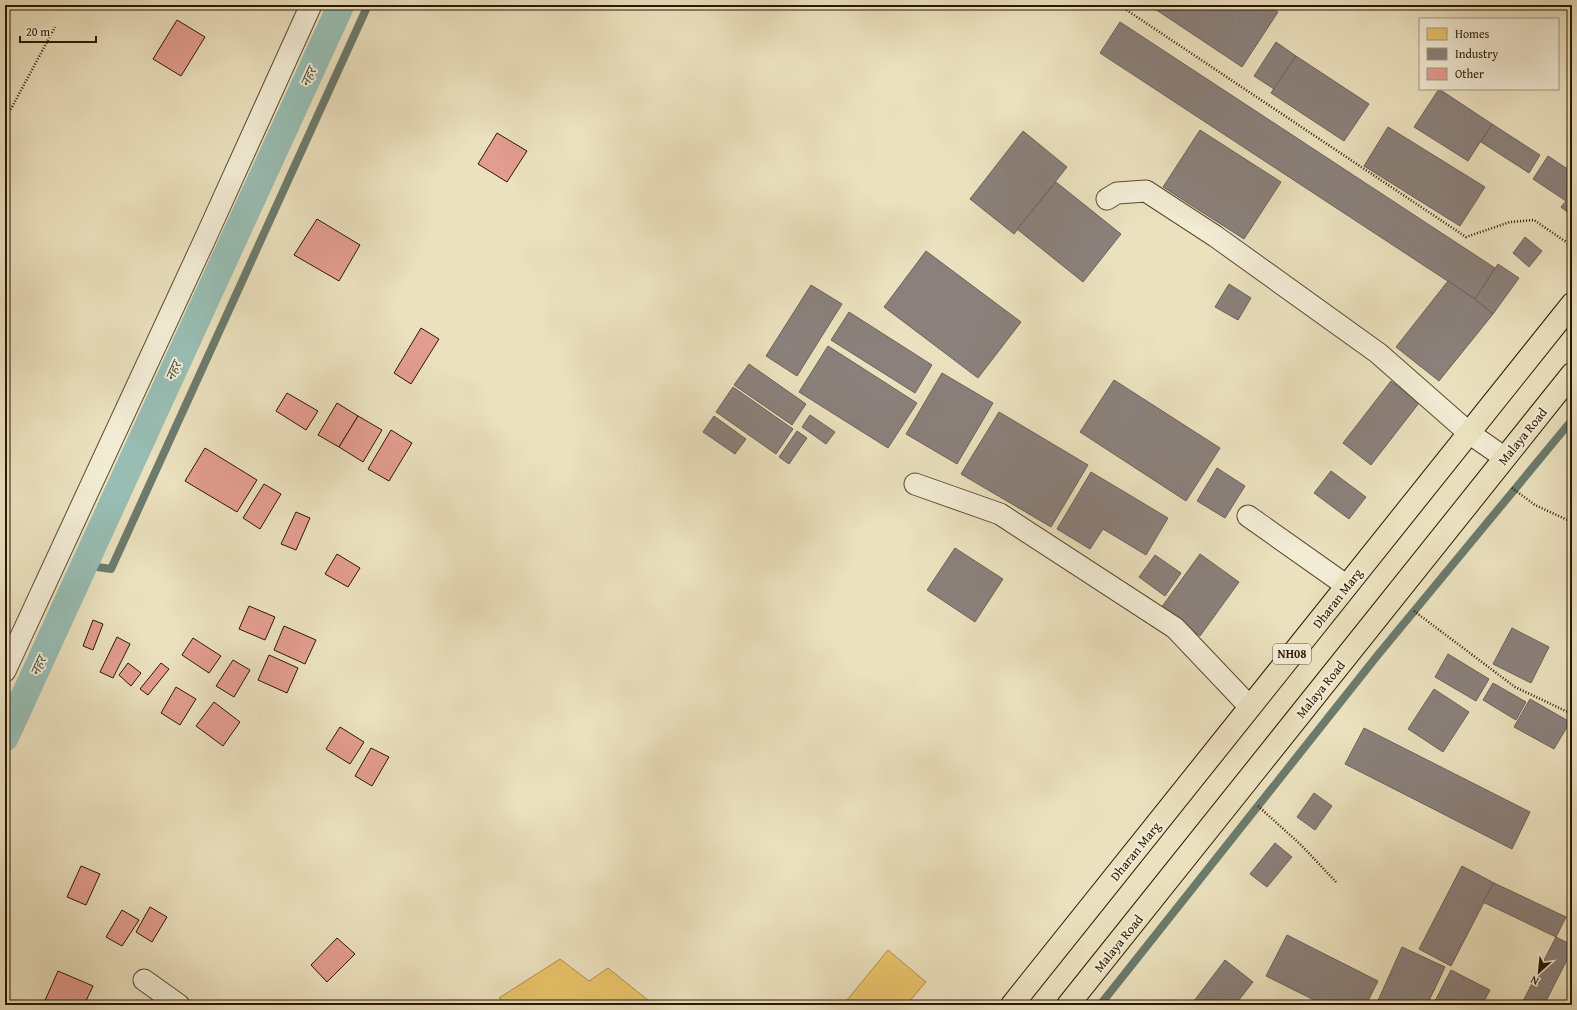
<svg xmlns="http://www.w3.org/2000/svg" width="1577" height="1010" font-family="'Gentium Book Plus','Noto Serif Devanagari',serif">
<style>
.homes{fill:#e9c46a;stroke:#b0904b}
.industry{fill:#8a817c;stroke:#6e6158}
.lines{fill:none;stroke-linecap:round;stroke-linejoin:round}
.stream{stroke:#6c7b6d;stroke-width:8}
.canal{stroke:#98bdb3;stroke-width:27}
.building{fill:#e39d90;stroke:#2b1703}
.street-casing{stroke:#5b4a32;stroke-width:23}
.primary-casing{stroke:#2b1703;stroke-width:24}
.path{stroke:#2b1703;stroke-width:2.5;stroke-dasharray:1 2;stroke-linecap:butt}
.street{stroke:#f2ecd5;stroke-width:21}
.primary{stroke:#ebe1be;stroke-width:22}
.labels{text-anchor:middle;stroke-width:4;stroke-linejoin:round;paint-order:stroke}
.shield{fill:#f2ecd5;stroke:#675742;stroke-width:1}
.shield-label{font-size:12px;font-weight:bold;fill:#2b1703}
.street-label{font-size:13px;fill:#2b1703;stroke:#f2ecd5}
.water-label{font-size:14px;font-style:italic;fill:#515141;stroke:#f2ecd5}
</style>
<rect width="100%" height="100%" fill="#ebe1be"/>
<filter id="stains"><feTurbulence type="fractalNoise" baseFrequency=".005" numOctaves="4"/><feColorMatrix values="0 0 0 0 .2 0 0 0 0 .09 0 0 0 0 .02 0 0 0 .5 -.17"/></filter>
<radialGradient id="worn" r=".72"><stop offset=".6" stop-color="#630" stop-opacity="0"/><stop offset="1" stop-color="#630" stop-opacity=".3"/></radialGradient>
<g class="homes">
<path d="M888 950 926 982 906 1005H843Z"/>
<path d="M560 959 589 981 608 968 654 1005H508L499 998Z"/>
</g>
<g class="industry">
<path d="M1149 5H1267L1278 12 1242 67Z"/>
<path d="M1120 22 1495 268 1475 299 1100 53Z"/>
<path d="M1276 42 1296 56 1274 89 1254 76Z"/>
<path d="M1296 56 1369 104 1344 141 1271 93Z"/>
<path d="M1439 89 1492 124 1468 161 1414 127Z"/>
<path d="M1492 124 1540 155 1529 173 1481 142Z"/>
<path d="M1388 127 1485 187 1460 226 1364 166Z"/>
<path d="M1200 130 1281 182 1244 239 1163 187Z"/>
<path d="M1023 131 1067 167 1014 234 970 199Z"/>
<path d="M1548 156 1572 172V216L1561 207 1566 201 1533 179Z"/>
<path d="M1056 182 1121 234 1083 282 1017 229Z"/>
<path d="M1525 237 1542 251 1529 267 1513 253Z"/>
<path d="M926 251 1021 322 978 378 884 307Z"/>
<path d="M1498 264 1519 278 1493 314 1475 299Z"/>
<path d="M1448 281 1475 299 1493 314 1439 381 1396 347Z"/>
<path d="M1229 284 1251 298 1238 320 1215 307Z"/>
<path d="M811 285 842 304 797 376 766 356Z"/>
<path d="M849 312 932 365 915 393 831 340Z"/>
<path d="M828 346 917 403 888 448 799 392Z"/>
<path d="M749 364 806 404 792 425 734 385Z"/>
<path d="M942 373 993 403 957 464 906 434Z"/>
<path d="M1114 380 1220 448 1186 501 1080 432Z"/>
<path d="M1391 381 1419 403 1371 465 1343 443Z"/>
<path d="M733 387 793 429 776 454 716 412Z"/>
<path d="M999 412 1088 465 1051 527 961 474Z"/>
<path d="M810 415 835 432 826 444 802 427Z"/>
<path d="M714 416 746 439 735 454 703 432Z"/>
<path d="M797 431 807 438 789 464 779 457Z"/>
<path d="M1217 468 1245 486 1225 518 1197 501Z"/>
<path d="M1331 471 1366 497 1349 519 1314 493Z"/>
<path d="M1091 472 1168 518 1146 555 1103 529 1090 549 1057 529Z"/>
<path d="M955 548 1003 579 975 622 927 590Z"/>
<path d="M1200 554 1239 582 1200 636 1161 608Z"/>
<path d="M1155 555 1181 573 1165 596 1139 577Z"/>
<path d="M1512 628 1549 647 1531 683 1493 664Z"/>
<path d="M1448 654 1489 679 1476 701 1435 677Z"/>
<path d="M1493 683 1526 702 1516 720 1483 700Z"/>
<path d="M1434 689 1469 712 1443 752 1408 729Z"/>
<path d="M1530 699 1570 722 1554 749 1514 727Z"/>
<path d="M1364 728 1530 812 1512 849 1345 764Z"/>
<path d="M1314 793 1332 806 1315 830 1297 817Z"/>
<path d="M1275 843 1292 857 1267 887 1250 874Z"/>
<path d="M1462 866 1494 883 1451 966 1419 949Z"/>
<path d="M1494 883 1566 917 1556 937 1483 902Z"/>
<path d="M1287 935 1378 981 1366 1005H1324L1266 976Z"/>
<path d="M1556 937 1572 945V950L1544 1005H1521Z"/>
<path d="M1402 947 1445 967 1427 1005H1376Z"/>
<path d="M1225 960 1253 982 1235 1005H1191Z"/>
<path d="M1451 970 1490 990 1482 1005H1433Z"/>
</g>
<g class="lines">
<g class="stream">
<path d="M83 565 111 569 368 5"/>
<path d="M1100 1005 1377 656 1572 420"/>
</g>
<path class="canal" d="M5 738 341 5"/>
</g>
<g class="building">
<path d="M177 20 205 37 181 76 153 59Z"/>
<path d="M497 133 527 151 507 182 478 164Z"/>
<path d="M317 219 360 245 339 281 294 255Z"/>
<path d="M421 328 439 339 411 384 394 373Z"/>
<path d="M287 393 318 411 306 430 276 411Z"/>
<path d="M337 403 358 416 339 447 318 435Z"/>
<path d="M358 416 382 430 363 462 339 447Z"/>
<path d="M391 430 412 443 389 481 368 469Z"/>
<path d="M205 448 257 480 237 512 185 481Z"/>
<path d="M264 484 281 494 260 529 243 518Z"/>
<path d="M296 512 310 518 296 550 281 544Z"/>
<path d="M337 554 360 568 348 587 325 574Z"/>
<path d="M249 606 275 617 265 640 239 629Z"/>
<path d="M93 620 103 624 93 650 83 646Z"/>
<path d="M284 626 316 640 305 664 274 650Z"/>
<path d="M117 637 130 644 113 678 100 672Z"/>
<path d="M193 638 221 656 209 673 182 655Z"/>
<path d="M269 655 298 668 287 693 258 680Z"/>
<path d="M233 660 250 670 234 697 216 686Z"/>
<path d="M128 663 141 673 131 686 119 675Z"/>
<path d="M161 663 169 669 148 695 140 689Z"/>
<path d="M176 687 196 699 180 725 161 713Z"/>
<path d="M214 702 240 722 223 746 196 726Z"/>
<path d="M340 727 364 742 350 764 326 749Z"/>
<path d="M371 748 389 757 372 786 355 776Z"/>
<path d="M81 866 100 874 86 905 67 897Z"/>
<path d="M150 907 167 917 152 942 136 932Z"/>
<path d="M122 910 139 920 122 946 106 937Z"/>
<path d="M337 938 355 954 327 982 311 965Z"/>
<path d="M58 971 93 986 84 1005H43Z"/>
</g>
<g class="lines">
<g class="street-casing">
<g id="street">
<path d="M1107 199 1117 193 1146 191 1215 236 1378 353 1469 433 1505 458"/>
<path d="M915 484 1000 514 1175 628 1250 707"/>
<path d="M1248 516 1347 586"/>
<path d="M5 671 205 239 311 5"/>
<path d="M144 980 179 1005"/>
</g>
</g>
<g class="primary-casing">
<g id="primary">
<path d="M1012 1005 1572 304"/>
<path d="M1068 1005 1572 374"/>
</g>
</g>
<g class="path">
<path d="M1119 5 1466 237 1510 222 1534 220 1572 246"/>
<path d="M5 120 55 27"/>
<path d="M1512 488 1535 505 1572 522"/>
<path d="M1414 611 1515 687 1572 714"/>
<path d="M1258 806 1301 845 1337 883"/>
</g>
<use href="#street" class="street"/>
<use href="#primary" class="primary"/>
</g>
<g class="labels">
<rect class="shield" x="1273" y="644" width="38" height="20" rx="3"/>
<g class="shield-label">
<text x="1292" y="658">NH08</text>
</g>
<g class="street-label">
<text transform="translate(1522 436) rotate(-51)" y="5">Malaya Road</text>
<text transform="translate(1337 598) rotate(-52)" y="5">Dharan Marg</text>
<text transform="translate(1320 689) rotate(-51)" y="5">Malaya Road</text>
<text transform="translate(1135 851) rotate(-51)" y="5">Dharan Marg</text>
<text transform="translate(1118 943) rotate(-51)" y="5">Malaya Road</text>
</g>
<g class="water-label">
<text transform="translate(308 77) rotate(-65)" y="5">नहर</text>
<text transform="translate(173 371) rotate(-65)" y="5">नहर</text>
<text transform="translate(38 666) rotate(-65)" y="5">नहर</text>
</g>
</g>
<rect width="1577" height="1010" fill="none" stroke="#ebe1be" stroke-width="20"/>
<rect x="6" y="6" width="1565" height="998" fill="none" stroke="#2b1703" stroke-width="2"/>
<rect x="10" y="10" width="1557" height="990" fill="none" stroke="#2b1703"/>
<rect x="1419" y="18" width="140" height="72" fill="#f2ecd5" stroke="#a29781"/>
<rect x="1427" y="28" width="20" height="12" fill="#e9c46a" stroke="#a29781"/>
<text x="1455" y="38" font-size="12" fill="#2b1703">Homes</text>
<rect x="1427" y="48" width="20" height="12" fill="#8a817c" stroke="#a29781"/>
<text x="1455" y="58" font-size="12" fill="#2b1703">Industry</text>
<rect x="1427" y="68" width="20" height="12" fill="#e39d90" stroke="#a29781"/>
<text x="1455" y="78" font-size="12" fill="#2b1703">Other</text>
<g transform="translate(1539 972) rotate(207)" stroke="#f2ecd5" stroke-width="3" paint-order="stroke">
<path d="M0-3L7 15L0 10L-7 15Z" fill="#2b1703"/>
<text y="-6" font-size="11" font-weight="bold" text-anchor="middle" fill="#2b1703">N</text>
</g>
<path d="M20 36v6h76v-6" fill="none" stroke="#2b1703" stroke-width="2"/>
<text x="26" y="36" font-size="12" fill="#2b1703" stroke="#f2ecd5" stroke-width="3" paint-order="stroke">20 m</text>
<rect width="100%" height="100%" filter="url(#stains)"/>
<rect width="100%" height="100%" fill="url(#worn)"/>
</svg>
